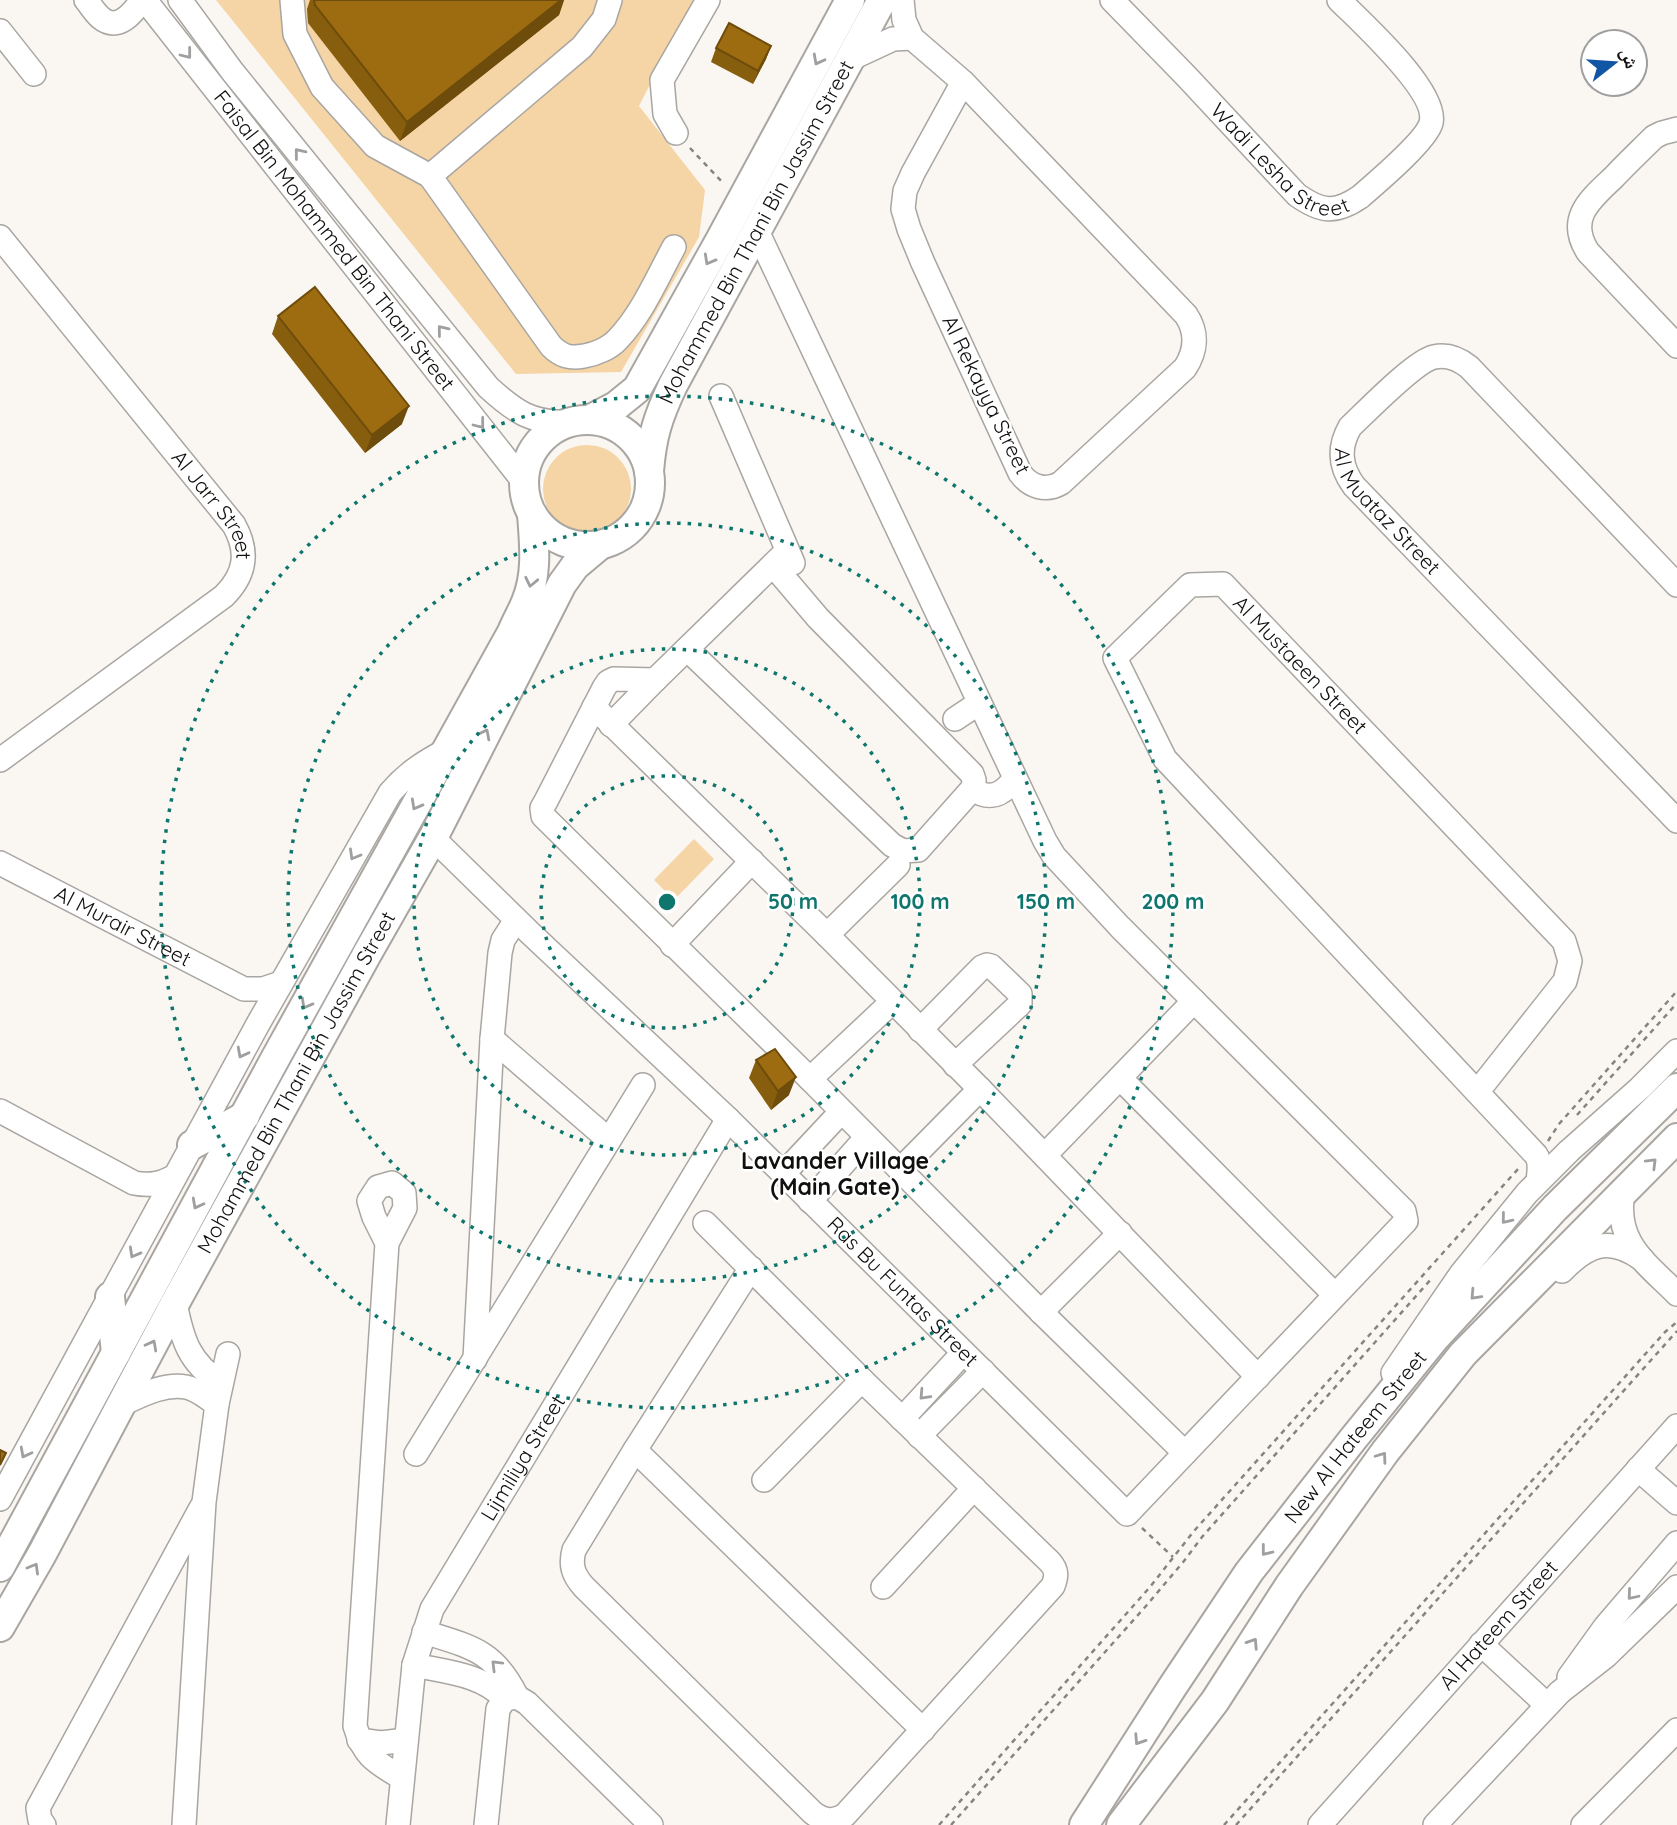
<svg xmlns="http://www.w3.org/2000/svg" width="1677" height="1825" font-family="Quicksand,'Noto Naskh Arabic',sans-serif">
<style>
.grass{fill:#f5d4a5}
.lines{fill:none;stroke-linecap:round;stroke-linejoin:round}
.minor-casing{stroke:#a9a6a2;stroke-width:26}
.major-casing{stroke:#a9a6a2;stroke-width:32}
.path{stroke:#868480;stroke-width:2.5;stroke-dasharray:5 5;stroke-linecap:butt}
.minor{stroke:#fff;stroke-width:23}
.major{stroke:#fff;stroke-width:28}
.wall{fill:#875d0e}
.shaded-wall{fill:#6e4c0b}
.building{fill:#9d6c10;stroke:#6e4c0b;stroke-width:2}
.oneway{stroke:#a09f9f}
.ring{fill:none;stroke:#0f766e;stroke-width:3.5;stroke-dasharray:3.5 7}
.labels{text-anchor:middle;stroke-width:5;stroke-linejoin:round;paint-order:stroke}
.street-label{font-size:21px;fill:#11100e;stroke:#fff}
.neighbourhood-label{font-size:23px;font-weight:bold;fill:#11100e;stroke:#fff}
.centre{fill:#0f766e;stroke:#fff;stroke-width:3.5}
.ring-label{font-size:21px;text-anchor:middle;font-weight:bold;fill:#0f766e;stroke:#fff;stroke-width:5;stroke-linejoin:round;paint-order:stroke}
</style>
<rect width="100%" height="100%" fill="#faf7f2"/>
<g class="grass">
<path d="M216 0H693L639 106 705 190 699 237 621 372 516 374Z"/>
<circle cx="587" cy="489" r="44"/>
<path d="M694 839 714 859 674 900 654 880Z"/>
</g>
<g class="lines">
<g class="minor-casing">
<g id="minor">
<path d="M86 0C91 6 95 13 101 18 118 32 133 13 142 0"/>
<path id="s1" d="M145 0 524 482"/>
<path d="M180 0 232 71 488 387C514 411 532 424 568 422"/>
<path d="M292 0 295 34 322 87 375 146 430 176 551 346C561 356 570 359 584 356 596 354 610 348 618 339 642 314 657 278 674 247"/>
<path d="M902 0 904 20 912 38 963 82 1186 315C1198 333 1196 351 1185 368L1061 483C1046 492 1030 487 1020 473L923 263 909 229 903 209 905 191 913 173 963 82"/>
<path id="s2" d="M1112 0 1187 77 1297 195C1321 212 1335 214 1360 197 1376 183 1426 141 1431 123 1439 92 1361 22 1339 0"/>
<path d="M0 31 34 74"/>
<path d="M850 59 893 39 912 38"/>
<path d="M1677 129 1662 133 1654 137C1641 150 1627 163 1614 177 1591 199 1566 218 1588 252L1677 346"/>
<path d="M676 133 665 114 662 80 708 0"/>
<path d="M430 176 582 47 604 19 610 0"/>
<path id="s3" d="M0 237 234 525C249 552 246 574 224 596L0 760"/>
<path d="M721 396 793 563"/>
<path id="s4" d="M1677 585 1469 367C1459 359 1447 354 1434 357 1415 361 1366 412 1350 427 1338 448 1340 467 1354 486L1677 821"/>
<path d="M687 649 892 845 903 851 918 850 974 787V780L972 774 818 618 773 565"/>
<path d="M655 680 614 679 608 682 604 688 546 801 542 808 543 816 810 1079 1041 1312 1185 1453"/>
<path d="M594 707 827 935 980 1089 1258 1377"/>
<path d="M955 719 979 703"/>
<path d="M611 725 655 680 787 551"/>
<path d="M972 789C990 801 1003 795 1015 778"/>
<path id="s5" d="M433 838 530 933 728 1119 1127 1514 1406 1221 1404 1211 1120 927 1054 856 1045 841 757 231"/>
<path id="s6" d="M0 863 244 989H263L281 983"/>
<path d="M827 935 898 865"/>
<path d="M672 945 752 861"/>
<path d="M920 1030 982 967 987 965 991 966 1020 994V1004L955 1065"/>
<path d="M492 1039 609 1140"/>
<path d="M1120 1078 1335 1295"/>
<path d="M810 1079 892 1002"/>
<path d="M1478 1091 1565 981 1570 961 1564 941 1223 584 1190 585 1115 658 1165 759 1536 1155C1541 1162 1539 1173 1538 1181"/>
<path d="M0 1111 134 1183C150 1186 161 1184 175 1176"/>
<path d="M1045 1155 1194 1001"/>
<path d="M900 1170 980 1089"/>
<path d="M783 1174 841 1112"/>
<path d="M1623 1192C1614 1242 1645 1262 1677 1294"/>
<path d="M810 1201 867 1137"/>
<path d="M705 1223 862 1380 1050 1562C1057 1570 1057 1576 1053 1586L845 1815C834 1822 824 1821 813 1813L584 1587C573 1575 570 1565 574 1550L635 1450 751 1268"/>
<path d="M387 1243 374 1217 369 1201 378 1187 392 1183 404 1193 405 1208 387 1243 355 1726C364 1757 376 1762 402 1778"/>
<path d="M1562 1271C1588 1244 1609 1236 1642 1259"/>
<path d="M175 1303C182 1339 189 1363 221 1383"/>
<path d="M1041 1312 1120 1233"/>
<path d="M475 1359 492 1039 500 953 503 940 516 920"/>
<path d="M1393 1373 1461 1274 1527 1193 1569 1151 1640 1088 1677 1051"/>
<path d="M120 1405C140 1396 163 1383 186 1387 197 1389 207 1398 217 1404"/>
<path d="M902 1419 963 1353"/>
<path d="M919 1436 983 1371"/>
<path d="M635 1450 923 1730"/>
<path d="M416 1454 643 1085"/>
<path d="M1638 1469 1677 1503"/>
<path d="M764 1480 862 1380"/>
<path d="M0 1499 258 1024 390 793C407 773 423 763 445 751"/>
<path d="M883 1587 974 1488"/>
<path d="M424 1632C471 1647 494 1650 517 1697"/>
<path d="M1481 1644 1547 1705"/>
<path d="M414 1665C446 1672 482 1674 505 1699"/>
<path d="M1569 1677 1605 1627 1677 1543"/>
<path d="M359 1740 381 1743 406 1740"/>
<path d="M44 1825 40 1820 38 1808 201 1508"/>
<path d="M184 1825 204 1502 217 1404 228 1354"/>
<path id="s7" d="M398 1825 414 1665 432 1609 728 1119"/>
<path d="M486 1825 498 1709 505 1699 517 1697 527 1703 651 1825"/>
<path id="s8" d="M1320 1825 1677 1426"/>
<path d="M1435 1825 1560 1692 1606 1656 1677 1587"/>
<path d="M1583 1825 1677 1730"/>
</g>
</g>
<g class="major-casing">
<g id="major">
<path d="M591 419 616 406 637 389 719 242 850 0"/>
<circle cx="587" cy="483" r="63"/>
<path id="s9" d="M649 471C652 435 658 417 673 385L882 0"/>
<path d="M192 1145 245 1116"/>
<path d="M110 1297 116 1353"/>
<path d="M0 1567 275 1059 512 632C516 622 522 612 526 602 538 573 534 543 532 514"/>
<path id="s10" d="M0 1627 42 1554 175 1303 367 954 433 838 562 584 575 566 600 545"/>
<path id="s11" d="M1084 1825 1173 1686 1249 1572 1353 1439 1435 1338 1555 1208 1677 1088"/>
<path d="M1121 1825 1215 1701 1289 1586 1385 1452 1463 1354 1677 1138"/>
</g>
</g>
<g class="path">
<path d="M690 148 724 184"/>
<path d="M1577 1115 1677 1003"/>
<path d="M1548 1141 1559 1124 1677 991"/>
<path d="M1142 1528 1173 1557"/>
<path d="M939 1825 1150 1587 1194 1531 1518 1169"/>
<path d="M951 1825 1146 1606 1184 1561 1202 1537 1433 1277"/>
<path d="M1224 1825 1665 1332 1677 1322"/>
<path d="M1236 1825 1677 1331"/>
</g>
<use href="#minor" class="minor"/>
<use href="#major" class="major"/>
</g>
<g class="wall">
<path d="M310 0H564L559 15 400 141 308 23 307 9Z"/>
<path d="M771 46 766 59 753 84 711 62 716 48Z"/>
<path d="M278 316 402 424 365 453 272 334Z"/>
<path d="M756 1060 789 1095 771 1110 749 1078Z"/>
</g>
<g class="shaded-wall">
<path d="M561 0H564L559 15 400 141 407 122Z"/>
<path d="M771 46 766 59 753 84 758 71Z"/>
<path d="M409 406 402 424 365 453 372 435Z"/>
<path d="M796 1077 789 1095 771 1110 778 1091Z"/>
</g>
<g class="building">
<path d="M314 0H561L407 122 315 5Z"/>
<path d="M729 23 771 46 758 71 716 48Z"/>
<path d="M315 287 409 406 372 435 278 316Z"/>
<path d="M775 1049 796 1077 778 1091 756 1060Z"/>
<path d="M0 1450 6 1453 0 1465Z"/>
</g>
<defs><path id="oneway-chevron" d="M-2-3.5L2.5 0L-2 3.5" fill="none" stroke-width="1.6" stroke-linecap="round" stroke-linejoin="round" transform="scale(1.75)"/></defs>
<g class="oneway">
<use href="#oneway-chevron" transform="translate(187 54) rotate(52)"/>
<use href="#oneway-chevron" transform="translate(818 60) rotate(118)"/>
<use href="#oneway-chevron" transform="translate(299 153) rotate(-129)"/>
<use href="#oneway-chevron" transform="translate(709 260) rotate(119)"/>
<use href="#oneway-chevron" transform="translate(442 330) rotate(-129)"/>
<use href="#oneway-chevron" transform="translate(480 424) rotate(52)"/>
<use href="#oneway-chevron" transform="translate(531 582) rotate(102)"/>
<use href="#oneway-chevron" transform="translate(485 734) rotate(-63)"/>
<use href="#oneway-chevron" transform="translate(416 805) rotate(119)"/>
<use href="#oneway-chevron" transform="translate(354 855) rotate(120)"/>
<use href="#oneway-chevron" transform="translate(306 1004) rotate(119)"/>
<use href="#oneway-chevron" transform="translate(242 1053) rotate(118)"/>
<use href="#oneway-chevron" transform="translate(1652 1163) rotate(-45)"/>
<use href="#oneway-chevron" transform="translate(197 1204) rotate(118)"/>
<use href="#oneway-chevron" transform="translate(1506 1219) rotate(129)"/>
<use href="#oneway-chevron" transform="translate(134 1253) rotate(119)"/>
<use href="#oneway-chevron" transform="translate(1475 1295) rotate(133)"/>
<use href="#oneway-chevron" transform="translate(152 1345) rotate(-62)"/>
<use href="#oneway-chevron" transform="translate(924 1395) rotate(133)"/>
<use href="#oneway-chevron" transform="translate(25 1453) rotate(118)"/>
<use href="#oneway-chevron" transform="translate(1382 1457) rotate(-54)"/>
<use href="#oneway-chevron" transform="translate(1266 1551) rotate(128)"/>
<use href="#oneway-chevron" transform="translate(34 1568) rotate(-60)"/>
<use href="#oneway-chevron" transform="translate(1632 1595) rotate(130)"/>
<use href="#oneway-chevron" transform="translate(1253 1643) rotate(-57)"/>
<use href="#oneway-chevron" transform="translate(496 1665) rotate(-135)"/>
<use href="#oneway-chevron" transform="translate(1139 1740) rotate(123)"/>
</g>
<g class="ring">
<circle cx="667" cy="902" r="126"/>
<circle cx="667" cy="902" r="253"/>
<circle cx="667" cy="902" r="379"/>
<circle cx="667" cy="902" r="506"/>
</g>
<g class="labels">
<g class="street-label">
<text dy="7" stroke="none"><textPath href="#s2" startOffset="236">Wadi Lesha Street</textPath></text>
<text dy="7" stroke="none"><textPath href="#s9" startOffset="264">Mohammed Bin Thani Bin Jassim Street</textPath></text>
<text dy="7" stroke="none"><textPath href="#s1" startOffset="306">Faisal Bin Mohammed Bin Thani Street</textPath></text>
<text transform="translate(986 395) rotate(64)" y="7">Al Rekayya Street</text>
<text dy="7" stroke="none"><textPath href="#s3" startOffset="343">Al Jarr Street</textPath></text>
<text dy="7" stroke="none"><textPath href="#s4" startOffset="551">Al Muataz Street</textPath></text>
<text transform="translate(1300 665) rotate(46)" y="7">Al Mustaeen Street</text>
<text dy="7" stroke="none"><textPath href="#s6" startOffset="138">Al Murair Street</textPath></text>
<text dy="7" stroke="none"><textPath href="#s10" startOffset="620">Mohammed Bin Thani Bin Jassim Street</textPath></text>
<text dy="7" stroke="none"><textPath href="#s5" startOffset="653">Ras Bu Funtas Street</textPath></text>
<text dy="7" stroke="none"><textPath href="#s11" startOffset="474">New Al Hateem Street</textPath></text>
<text dy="7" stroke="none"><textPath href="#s7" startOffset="396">Lijmiliya Street</textPath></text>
<text dy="7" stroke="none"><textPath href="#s8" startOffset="268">Al Hateem Street</textPath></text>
</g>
<g class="neighbourhood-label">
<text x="835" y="1169">Lavander Village<tspan x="835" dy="26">(Main Gate)</tspan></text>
</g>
</g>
<circle cx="667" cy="902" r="10" class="centre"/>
<g class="ring-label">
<text x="793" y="909">50 m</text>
<text x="920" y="909">100 m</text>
<text x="1046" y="909">150 m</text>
<text x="1173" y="909">200 m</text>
</g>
<g transform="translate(1614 63) rotate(73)"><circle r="33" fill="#ffffff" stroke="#a09f9f" stroke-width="2"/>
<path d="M0-5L12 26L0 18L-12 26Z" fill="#1155a5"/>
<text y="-10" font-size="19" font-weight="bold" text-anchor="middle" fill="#11100e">ش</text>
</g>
</svg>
